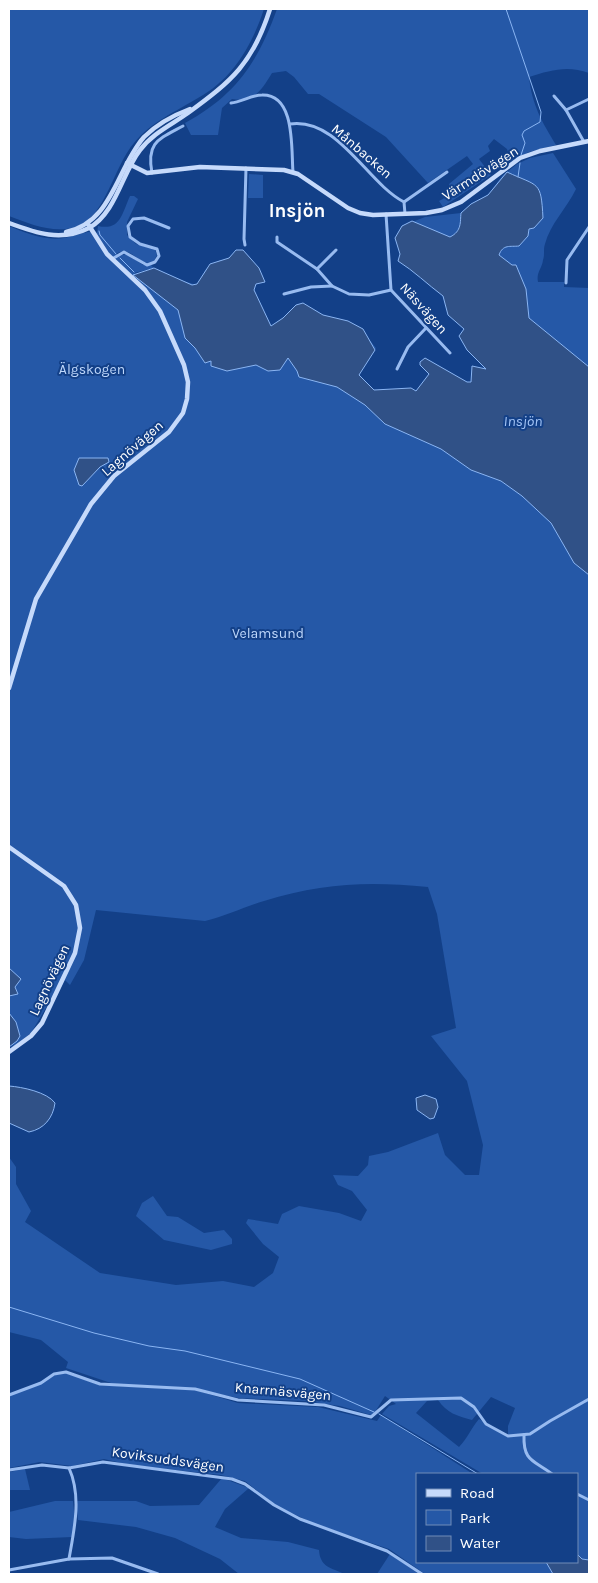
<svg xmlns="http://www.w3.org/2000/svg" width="598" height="1583" font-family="Karla,sans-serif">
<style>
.green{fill:#2558a7;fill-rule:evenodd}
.water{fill:#305187;stroke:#8ab5f3}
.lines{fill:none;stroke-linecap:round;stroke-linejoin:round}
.stream{stroke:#8ab5f3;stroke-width:1}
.street{stroke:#98bbf0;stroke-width:3}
.secondary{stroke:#c6dafb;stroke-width:4.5}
.labels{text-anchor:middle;stroke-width:4;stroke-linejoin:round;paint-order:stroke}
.street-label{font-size:14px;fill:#fff;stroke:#134088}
.park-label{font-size:14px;fill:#bed7fb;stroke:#134088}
.water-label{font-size:15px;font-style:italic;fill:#a4c5f7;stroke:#134088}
.district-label{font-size:19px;font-weight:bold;fill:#fff;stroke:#134088}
</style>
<rect width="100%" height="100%" fill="#134088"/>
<g class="green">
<path d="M9 9H264C252 45 233 79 198 98 175 112 151 122 134 143 114 166 106 215 78 226 56 235 30 224 9 216Z"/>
<path d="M277 9H589V73C568 65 550 70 529 77 532 105 542 122 556 145L529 152 511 161 507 149 494 139 488 146 490 151 479 159 491 175 443 207 439 201 452 194 449 184 473 164 467 156 428 183 386 137 319 94H308L294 77 286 71 272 73C262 89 255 103 232 99L222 108 218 135H191L185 123C236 95 258 62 277 9Z"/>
<path d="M553 153 576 189C567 208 550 224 545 244 543 249 545 255 543 260 542 269 536 272 538 282H564V287L589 288V1560L582 1559 577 1554V1474H483L382 1414 389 1406 396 1404 385 1396 375 1412 371 1415 340 1406 305 1401 239 1398 187 1388 117 1385 66 1368 68 1362 41 1340 9 1332V1157L16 1167V1184L31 1211 25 1222 100 1273 176 1285 223 1281 254 1287 273 1273 279 1257 263 1244 246 1223 248 1219 278 1224 282 1214 299 1206 339 1213 361 1221 367 1210 352 1191 338 1185 333 1175 358 1176 368 1165 369 1156 388 1152 438 1133 445 1155 465 1175H479L483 1145 467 1081 431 1036 456 1028 437 914 428 887C368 881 322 883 264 901 244 907 226 916 205 921L96 910 84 960 70 985 65 980 57 996H53L31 1033 9 1050 20 1036 16 1022 9 1013V995L18 993 16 989 9 988V226C25 233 45 241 64 238 74 236 84 232 95 231L97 233 98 226C121 231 122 213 130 196H134L138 199 127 222V235L136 244 155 250 157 255 154 261 147 263C136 260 129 246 116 254L118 256 127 254 143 265H151L154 268 134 273 169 293 173 278 197 285 206 269 220 260 224 269 245 278 254 307 266 332 292 326 296 305 321 323 363 332 376 348 364 364 349 376 374 397 430 394 431 375 474 393 476 377 496 368 470 342 478 330 452 307 450 290 432 273 409 257 402 226 425 217 461 213 471 204 488 195 502 176 517 164 530 158ZM491 1397 515 1408 508 1426V1436L479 1419C471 1428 468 1438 459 1447L416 1413 427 1401 438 1400C447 1413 457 1416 472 1420Z"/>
<path d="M249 174 263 175V198H248Z"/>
<path d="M153 1196 167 1216 178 1217 204 1233 224 1230 232 1239V1244L211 1250 164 1240 136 1216 142 1203Z"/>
<path d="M66 1373 99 1385 195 1390 238 1403 318 1407 377 1421 381 1415 473 1474H417V1562H546L553 1574H425L389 1549 315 1524 275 1505 245 1481 221 1475 130 1465 104 1459 72 1466 40 1462 9 1468V1396L55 1375Z"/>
<path d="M25 1469 30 1490H9V1472Z"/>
<path d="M222 1478 249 1488 225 1509 215 1527 241 1538 288 1542 319 1550C320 1567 331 1568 345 1574H239L220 1559 175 1538 136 1527 78 1520 76 1501H136L150 1506 199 1505Z"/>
<path d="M55 1501H73L75 1521 72 1537 26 1539 9 1537V1512Z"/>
<path d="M390 1554 419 1574H377Z"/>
</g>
<g class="water">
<path d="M507 172C539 187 541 180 543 218L534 228 529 229 528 236 519 246C510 247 503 244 499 255L512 265H516L526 289 529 318 589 367V575L574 563 551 523 522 496 501 481 471 470 441 449 385 424 365 405 337 387 299 377 297 371 288 358 280 370 268 371 256 365 227 371 211 366V361L205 363 195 348 185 338 178 310 133 275 154 268 192 285 197 284 210 264 229 258 236 250H243L259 268 265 282 256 284 254 290 271 326 283 318 296 305 303 303 323 315 348 321 363 329 375 350 359 375 374 390 411 388 416 391 429 374 420 365V362L425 358 467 382H471L472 366 486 369 467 350 459 336 464 329 448 315 443 296C427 284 414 271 398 261L400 254 395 238 402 226 412 221 450 237C462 231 460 222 461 213L471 204 488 195Z"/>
<path d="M79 458H108L109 462 100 467 82 486 79 485 74 470Z"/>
<path d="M9 968 21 979 15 987 18 994 9 996Z"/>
<path d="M9 1013 16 1022 20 1036 17 1041 9 1047Z"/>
<path d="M9 1086C22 1087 47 1092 55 1103 53 1118 44 1129 29 1132L9 1123Z"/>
<path d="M425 1095 436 1099 438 1107 434 1118 430 1119 417 1110 416 1098Z"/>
<path d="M577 1554 582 1559 589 1560V1574H553L546 1562H577Z"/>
</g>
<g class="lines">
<g class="stream">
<path d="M506 9 541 112 540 122 524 131 522 135 525 143 521 155"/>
<path d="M518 177 520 163"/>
<path d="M99 231 100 235 116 254"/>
<path d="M120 258 134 272"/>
<path d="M9 1307 94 1333 149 1346 185 1351 300 1379 374 1412"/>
<path d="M379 1414 478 1474"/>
</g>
<g class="street">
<path d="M554 96 566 110 584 142"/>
<path d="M231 103C241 102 252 95 262 95 296 94 291 150 293 172"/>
<path d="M566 110 589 99"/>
<path d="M290 124C338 117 367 183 404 202L405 214"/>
<path d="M152 173C146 142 159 139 183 126"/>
<path d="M404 202 447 172"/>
<path d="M386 214 391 290 450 353"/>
<path d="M277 237V242L317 269 332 286 349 294 369 295 391 290"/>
<path d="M245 245 244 239 246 168"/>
<path d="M112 259 124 252 147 265 155 262 159 256 157 249 140 244 130 237 128 226 133 219 144 218 169 228"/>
<path d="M317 269 336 250"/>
<path d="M566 283 567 260 589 227"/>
<path d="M284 294 311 287 332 286"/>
<path d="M397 369 408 347 426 328"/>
<path d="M9 1395 41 1383 54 1374 66 1372 100 1384 195 1389 238 1400 324 1405 371 1417 391 1400 461 1398 474 1407 486 1424 508 1436 530 1434 550 1421 589 1399"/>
<path d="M524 1435C523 1462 534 1460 552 1474"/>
<path d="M69 1468C82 1497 74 1530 69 1559"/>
<path d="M9 1470 42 1465 69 1468 103 1462 232 1479 245 1484 274 1505 300 1519 387 1551 422 1574"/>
<path d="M577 1494 589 1500"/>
<path d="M9 1570 69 1559 112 1558 158 1574"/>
</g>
<g class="secondary">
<path d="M127 163 147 173 200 167 284 170 298 174 348 208 360 213 373 215 426 213 442 210 461 202 520 158 540 151 589 141"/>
<path d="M9 223C36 233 61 242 89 228 116 213 122 173 140 150 153 133 171 125 188 113 232 81 253 63 270 9"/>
<path d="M66 232C113 222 116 169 144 137 156 125 174 115 190 109"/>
<path d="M9 688 36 599 91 504 114 476 169 432 183 413 187 399 188 382 184 365 160 311 145 290 107 254 88 224"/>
<path d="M9 847 64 886 76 905 80 928 75 953 42 1023 31 1036 9 1052"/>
</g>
</g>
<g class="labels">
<g class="street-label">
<text transform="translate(362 151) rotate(41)" y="5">Månbacken</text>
<text transform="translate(480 173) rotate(-33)" y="5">Värmdövägen</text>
<text transform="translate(424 308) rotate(48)" y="5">Näsvägen</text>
<text transform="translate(132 448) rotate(-41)" y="5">Lagnövägen</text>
<text transform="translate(49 980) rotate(-65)" y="5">Lagnövägen</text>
<text transform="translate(283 1391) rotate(5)" y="5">Knarrnäsvägen</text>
<text transform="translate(168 1459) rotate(8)" y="5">Koviksuddsvägen</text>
</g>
<g class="park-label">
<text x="92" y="374">Älgskogen</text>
<text x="268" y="638">Velamsund</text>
</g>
<g class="water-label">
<text x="523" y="426">Insjön</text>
</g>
<g class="district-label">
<text x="297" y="217">Insjön</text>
</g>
</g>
<rect width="598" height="1583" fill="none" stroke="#ffffff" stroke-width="20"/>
<rect x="416" y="1473" width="162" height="90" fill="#134088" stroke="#718cb8"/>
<rect x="426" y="1489" width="25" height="8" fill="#c6dafb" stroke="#718cb8"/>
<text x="460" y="1498" font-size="15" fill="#ffffff">Road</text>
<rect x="426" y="1510" width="25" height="15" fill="#2558a7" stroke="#718cb8"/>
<text x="460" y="1523" font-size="15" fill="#ffffff">Park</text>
<rect x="426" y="1536" width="25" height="15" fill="#305187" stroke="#718cb8"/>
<text x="460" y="1548" font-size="15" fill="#ffffff">Water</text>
</svg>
